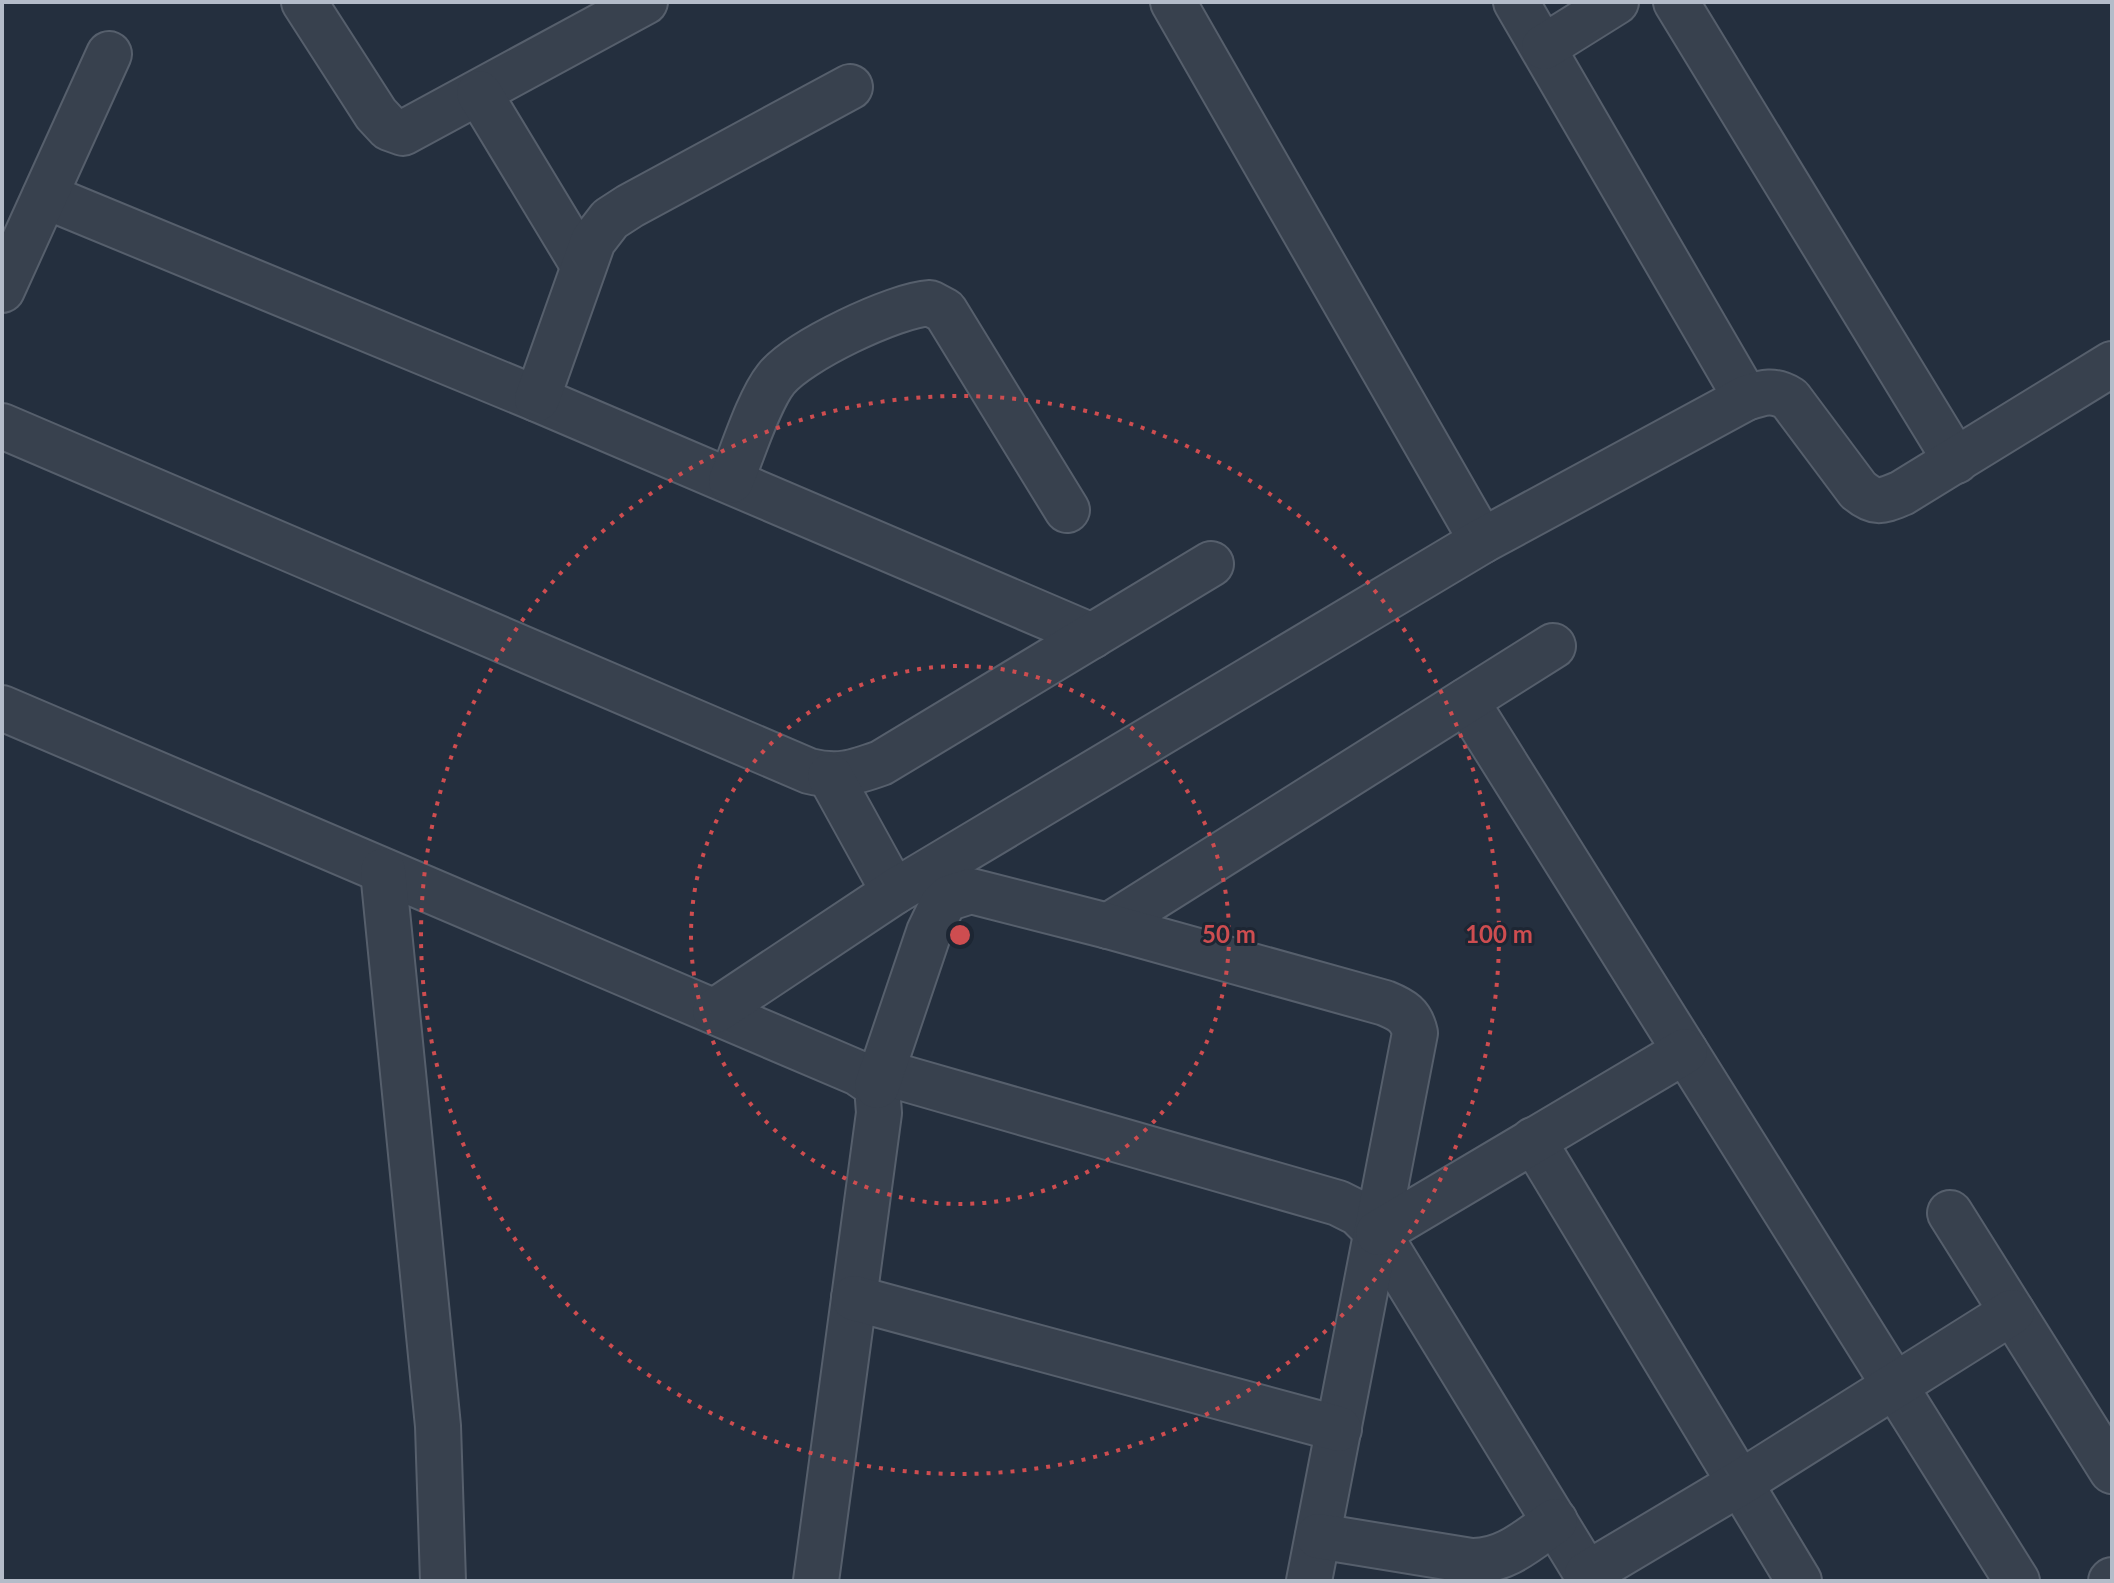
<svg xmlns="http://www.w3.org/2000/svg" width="2114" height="1583" font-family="Lato,sans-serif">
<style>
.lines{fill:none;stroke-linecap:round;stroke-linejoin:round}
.minor-casing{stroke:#565f6c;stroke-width:48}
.minor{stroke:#38414e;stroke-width:44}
.ring{fill:none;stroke:#ce4d50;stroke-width:4;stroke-dasharray:4 8}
.centre{fill:#ce4d50;stroke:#1d2633;stroke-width:4}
.ring-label{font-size:24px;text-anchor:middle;font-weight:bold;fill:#ce4d50;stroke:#1d2633;stroke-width:6;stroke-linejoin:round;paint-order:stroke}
</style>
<rect width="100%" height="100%" fill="#242f3e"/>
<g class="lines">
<g class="minor-casing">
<g id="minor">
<path d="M304 2 376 114 389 128 403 133 645 2"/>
<path d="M1173 2 1482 541"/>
<path d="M1516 2 1746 398"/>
<path d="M1676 2 1956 461"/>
<path d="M1544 47 1616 2"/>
<path d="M479 93 583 265"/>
<path d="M45 196 537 399 1092 636"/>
<path d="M2 290 109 54"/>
<path d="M537 399 593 241 610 219 630 206 850 87"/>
<path d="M2 426 809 771C838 778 853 773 881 763L1211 564"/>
<path d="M731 481C742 454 759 400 776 379 798 351 895 305 930 303L945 311 1067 510"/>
<path d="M1466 701 2017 1581"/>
<path d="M2 708 858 1073 877 1086 879 1113 816 1581"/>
<path d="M830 776 894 892"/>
<path d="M383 871 438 1426 443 1581"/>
<path d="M1108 926 1553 646"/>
<path d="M715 1011 894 892 1482 541 1746 398C1764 392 1774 389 1790 399L1858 490C1876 505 1882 501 1902 493L2112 364"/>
<path d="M882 1072 1338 1203 1358 1213 1378 1233 1591 1581"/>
<path d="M877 1086 929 932 942 905 949 898 971 891 1108 926 1385 1003C1402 1010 1411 1015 1415 1033L1309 1581"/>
<path d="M1533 1140 1799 1581"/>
<path d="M1950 1213 2112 1471"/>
<path d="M1378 1233 1685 1051"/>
<path d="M854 1298 1339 1429"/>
<path d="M1318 1536 1471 1561C1505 1562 1528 1540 1555 1521"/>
<path d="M1587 1574 1740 1483 2012 1312"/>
<path d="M2111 1581 2112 1580"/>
</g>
</g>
<use href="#minor" class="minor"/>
</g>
<g class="ring">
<circle cx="960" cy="935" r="269"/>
<circle cx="960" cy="935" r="539"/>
</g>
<circle cx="960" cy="935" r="12" class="centre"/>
<g class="ring-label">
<text x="1229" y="943">50 m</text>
<text x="1499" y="943">100 m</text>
</g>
<rect width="2114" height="1583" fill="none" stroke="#b4bcc9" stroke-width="8"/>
</svg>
